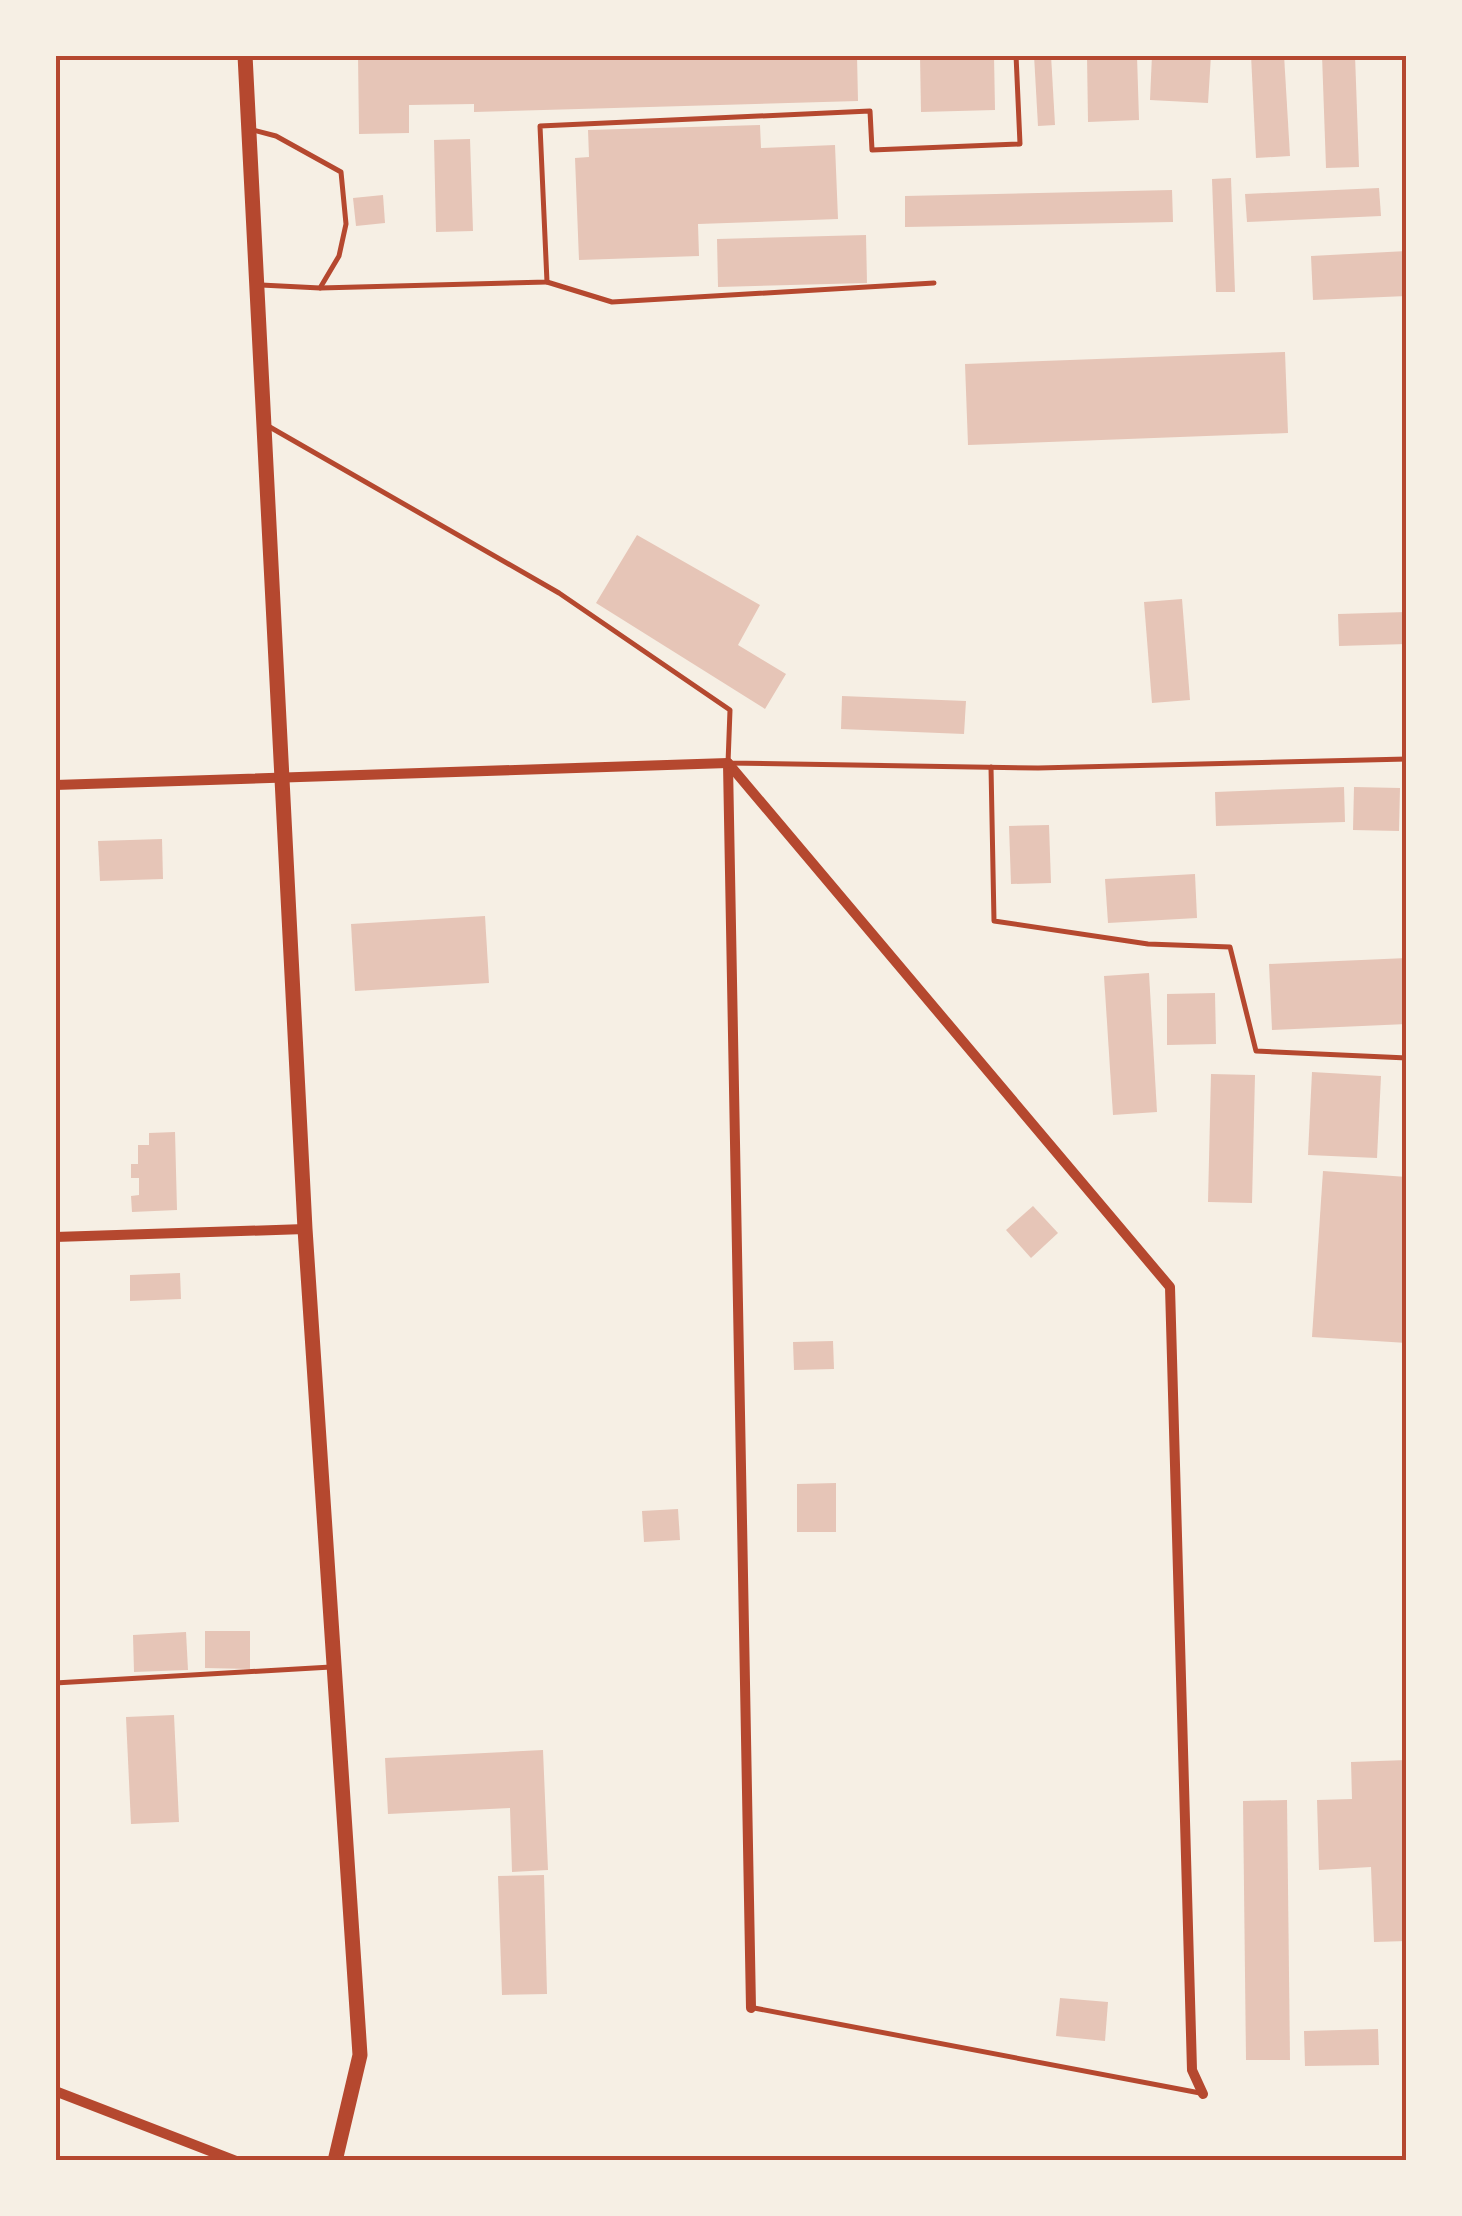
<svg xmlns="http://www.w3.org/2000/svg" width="1462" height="2216" font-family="Inter,sans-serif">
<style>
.building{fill:#e6c5b7}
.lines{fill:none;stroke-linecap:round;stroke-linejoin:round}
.service{stroke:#b5482f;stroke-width:5}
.minor{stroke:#b5482f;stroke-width:10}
.secondary{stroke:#b5482f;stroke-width:15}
.neatline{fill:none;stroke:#b5482f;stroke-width:4}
</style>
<rect width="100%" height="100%" fill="#f6efe4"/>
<g class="building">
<path d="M358 55H857L858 101 474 112V104L409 105V133L359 134Z"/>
<path d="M920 55H994L995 110 921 112Z"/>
<path d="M1034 55H1051L1055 125 1038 126Z"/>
<path d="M1087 55H1137L1139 120 1088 122Z"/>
<path d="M1152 55H1211L1208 103 1150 100Z"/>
<path d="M1251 55H1284L1290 156 1256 158Z"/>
<path d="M1322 55H1355L1359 167 1326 168Z"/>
<path d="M760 125 761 148 835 145 838 219 698 224 699 256 579 260 575 158 589 157 588 130Z"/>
<path d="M470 139 473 231 436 232 434 140Z"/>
<path d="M1231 178 1235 292H1216L1212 179Z"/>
<path d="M1379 188 1381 216 1247 222 1245 194Z"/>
<path d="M1172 190 1173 222 905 227V196Z"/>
<path d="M383 195 385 223 356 226 353 198Z"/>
<path d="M866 235 867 283 718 287 717 239Z"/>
<path d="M1407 251V296L1313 300 1311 256Z"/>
<path d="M1285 352 1288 433 968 445 965 364Z"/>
<path d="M637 535 760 605 738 645 786 674 765 709 596 603Z"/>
<path d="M1182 599 1190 700 1152 703 1144 602Z"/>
<path d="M1407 612V644L1339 646 1338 614Z"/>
<path d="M842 696 966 701 964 734 841 729Z"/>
<path d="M1344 787 1345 822 1216 826 1215 792Z"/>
<path d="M1354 787 1400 788 1399 831 1353 830Z"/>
<path d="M1049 825 1051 883 1011 884 1009 826Z"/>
<path d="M162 839 163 879 100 881 98 841Z"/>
<path d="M1195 874 1197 918 1108 923 1105 879Z"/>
<path d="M485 916 489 983 355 991 351 924Z"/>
<path d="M1407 958V1024L1272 1030 1269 964Z"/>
<path d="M1149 973 1157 1112 1113 1115 1104 976Z"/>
<path d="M1215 993 1216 1044 1167 1045V994Z"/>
<path d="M1312 1072 1381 1076 1377 1158 1308 1155Z"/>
<path d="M1211 1074 1255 1075 1252 1203 1208 1202Z"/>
<path d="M175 1132 177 1210 132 1212 131 1196 139 1195V1178H131V1164H138V1145H149V1133Z"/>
<path d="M1323 1171 1407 1177V1343L1312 1337Z"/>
<path d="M1033 1206 1058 1233 1031 1258 1006 1230Z"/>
<path d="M180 1273 181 1299 130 1301V1275Z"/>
<path d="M833 1341 834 1369 794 1370 793 1342Z"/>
<path d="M836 1483V1532H797V1484Z"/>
<path d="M678 1509 680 1540 644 1542 642 1511Z"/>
<path d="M205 1631H250V1669L205 1668Z"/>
<path d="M186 1632 188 1670 134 1672 133 1635Z"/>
<path d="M174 1715 179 1822 131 1824 126 1717Z"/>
<path d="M543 1750 548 1870 512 1872 510 1808 388 1814 385 1758Z"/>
<path d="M1407 1760V1941L1374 1942 1371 1867 1319 1870 1317 1800 1352 1799 1351 1762Z"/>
<path d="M1287 1800 1290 2060H1246L1243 1801Z"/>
<path d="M544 1875 547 1994 502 1995 498 1876Z"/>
<path d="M1060 1998 1108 2002 1105 2041 1056 2036Z"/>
<path d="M1378 2029 1379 2065 1305 2066 1304 2031Z"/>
</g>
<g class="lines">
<g class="service">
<path d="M253 130 276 136 341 172 346 224 339 256 320 288 261 285"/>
<path d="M547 282 612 302 934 283"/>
<path d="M320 288 547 282 540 126 870 111 872 150 1020 144 1016 55"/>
<path d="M268 426 559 593 730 710 728 763 1038 768 1407 759"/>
<path d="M991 767 994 921 1148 944 1230 947 1256 1051 1407 1058"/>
<path d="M55 1683 331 1667"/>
<path d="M754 2008 1200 2093"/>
</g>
<g class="minor">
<path d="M728 763 1170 1287 1192 2070 1203 2094"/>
<path d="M728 764 751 2008"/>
<path d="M55 785 728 763"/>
<path d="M55 1237 305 1229"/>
<path d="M55 2091 236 2161"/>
</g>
<path class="secondary" d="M245 55 305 1229 360 2055 335 2161"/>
</g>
<rect width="1462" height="2216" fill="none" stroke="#f6efe4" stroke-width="115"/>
<rect x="58" y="58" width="1346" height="2100" class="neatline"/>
</svg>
